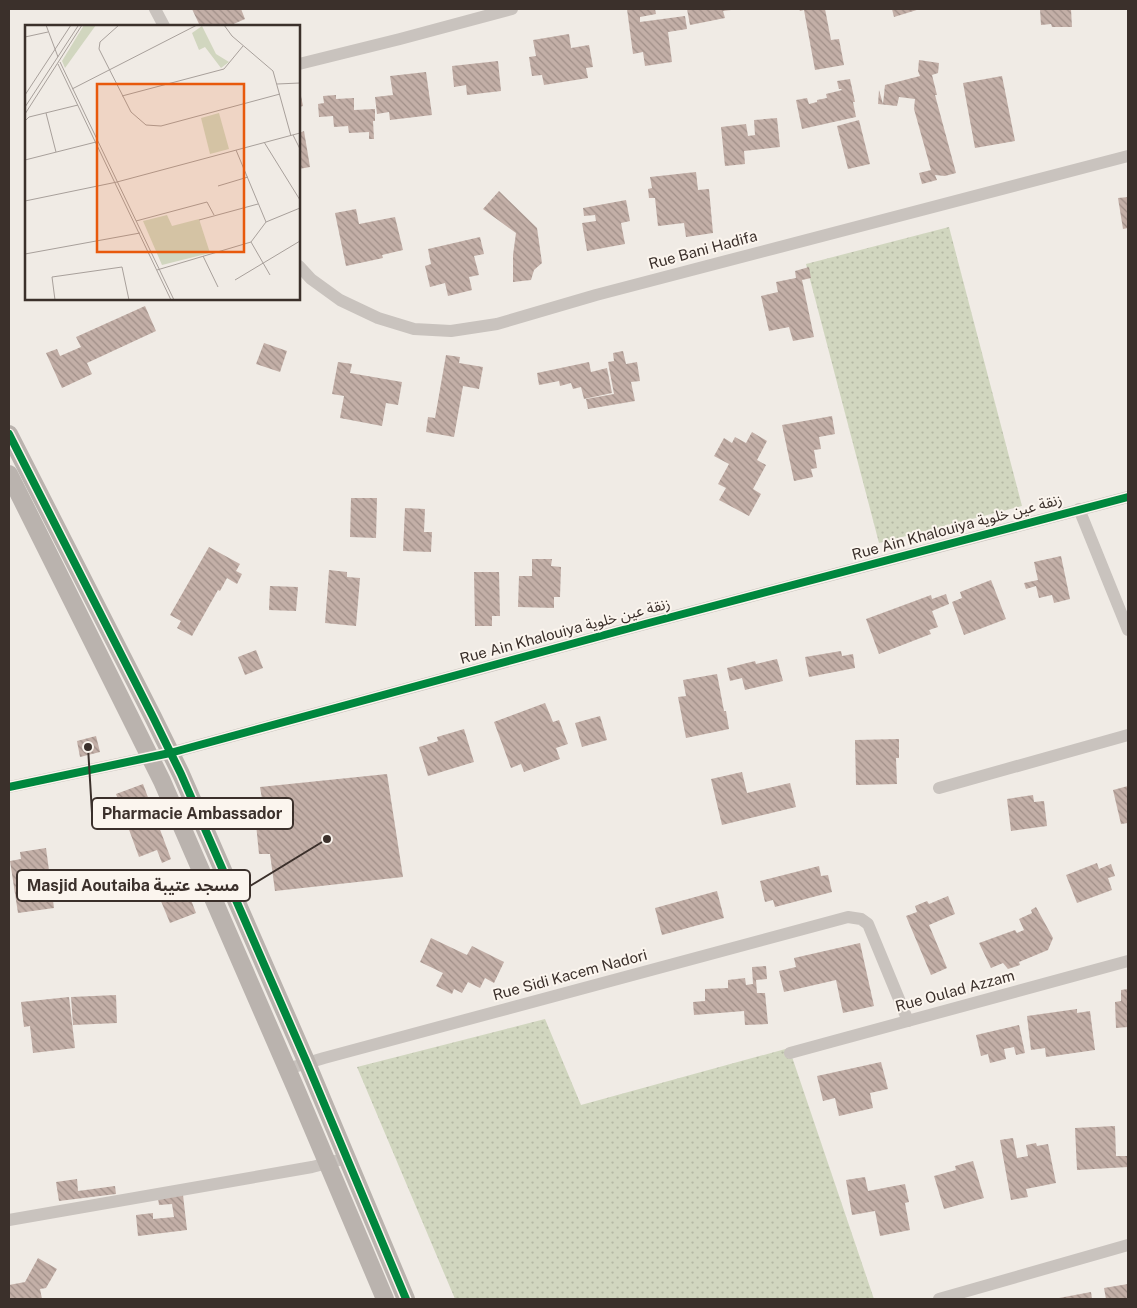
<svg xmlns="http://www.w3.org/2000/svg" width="1137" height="1308" font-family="'Public Sans','Noto Sans Arabic',sans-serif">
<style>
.grass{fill:url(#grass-dots)}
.building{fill:url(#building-back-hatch)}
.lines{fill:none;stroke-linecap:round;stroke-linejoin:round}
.street{stroke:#c9c3be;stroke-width:12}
.secondary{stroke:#bab3ae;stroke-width:18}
.cycleway-casing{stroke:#fbf5ee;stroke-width:11}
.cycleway{stroke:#00873e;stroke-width:8}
.labels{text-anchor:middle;stroke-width:4;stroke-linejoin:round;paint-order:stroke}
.street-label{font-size:15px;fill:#3b302b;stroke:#fbf5ee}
.inset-road{fill:none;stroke:#a8a09b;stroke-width:1}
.view{fill:#e8590c;fill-opacity:0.15;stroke:#e8590c;stroke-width:2.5}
.inset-edge{fill:none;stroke:#3b302b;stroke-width:2.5}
.leader{fill:none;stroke:#3b302b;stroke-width:2}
.callout-dot{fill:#3b302b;stroke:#fbf5ee;stroke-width:2}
.callout{fill:#fbf5ee;stroke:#3b302b;stroke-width:2}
.callout-label{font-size:16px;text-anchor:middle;font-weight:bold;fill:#3b302b}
</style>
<defs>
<pattern id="grass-dots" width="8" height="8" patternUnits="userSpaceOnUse" patternTransform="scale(1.25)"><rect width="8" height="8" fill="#d1d6bf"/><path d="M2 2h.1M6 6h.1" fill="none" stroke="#b4b8a4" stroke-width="1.8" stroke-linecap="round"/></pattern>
<pattern id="building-back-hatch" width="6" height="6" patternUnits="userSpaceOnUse" patternTransform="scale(1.25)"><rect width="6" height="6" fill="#c3afa7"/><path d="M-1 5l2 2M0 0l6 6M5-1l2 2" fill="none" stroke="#a08f88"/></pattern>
</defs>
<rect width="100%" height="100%" fill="#f0ebe5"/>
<g class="grass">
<path d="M949 227 1022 506 879 543 806 264Z"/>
<path d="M545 1019 581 1105 789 1048 874 1299H455L357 1067Z"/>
</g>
<g class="building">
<path d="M192 9H241L245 19 229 26H200Z"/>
<path d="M627 9H655L656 14 640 17V22L685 16 687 29 668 32 672 62 645 66 643 52 633 54Z"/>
<path d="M687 9H731V10L723 11 725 18 690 25Z"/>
<path d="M799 9H825L831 40 839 39 844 65 815 70 804 10 800 11Z"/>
<path d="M892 9H920L894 17Z"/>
<path d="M1040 9H1071L1072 27H1052L1051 24 1041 25Z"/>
<path d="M569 34 571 48 589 45 593 67 586 68 588 78 544 85 542 75 532 76 529 57 536 56 533 40Z"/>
<path d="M919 60 939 63 938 73 932 75 937 95H935L956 173 945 176 935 175 937 180 922 184 919 173 931 170 914 109 915 99 899 97 897 106 878 104 879 90 883 104 885 85 920 76 918 71Z"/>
<path d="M498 61 501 91 467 95 466 85 454 87 452 66Z"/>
<path d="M426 72 432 115 390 120 389 112 377 114 375 97 393 95 390 76Z"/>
<path d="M1002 76 1015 141 975 148 963 83Z"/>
<path d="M850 79 855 102H853L856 117 802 129 796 100 807 98 809 104 817 102V100L827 98 826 94 842 90 841 89H839L837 81Z"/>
<path d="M336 95V99L354 98V110L375 109V121H373L374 139H369V132L349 133 348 126 334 127 333 116 319 117 318 104 324 103 323 96Z"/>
<path d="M301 96 303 106 299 107V97Z"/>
<path d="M777 118 780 147 744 151 745 164 725 166 721 127 746 124 748 136 755 135 754 120Z"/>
<path d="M859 120 870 164 848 169 837 126Z"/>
<path d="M304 131 310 167 299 169V133Z"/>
<path d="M696 172 698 190 709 189 713 233 686 237 684 223 658 226 655 198H649L648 189 652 188 650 177Z"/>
<path d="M499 191 537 228 542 263 534 270 531 280 513 282V255L516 233 483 209Z"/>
<path d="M1128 197V228L1123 229 1118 198Z"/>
<path d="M626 200 630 221 621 223 625 244 587 251 582 223 596 221 595 215 584 216 583 208Z"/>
<path d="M356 209 359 224 395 217 403 250 382 255 383 258 346 266 335 213Z"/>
<path d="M480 237 484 254 474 256 479 275 469 277 472 290 448 296 445 283 430 287 425 266 431 264 428 249Z"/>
<path d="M809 267 811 278 802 280 814 337 793 341 789 327 769 331 761 296 778 292 776 282 796 278 795 271Z"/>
<path d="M145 306 156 331 87 363 92 374 62 388 46 353 57 349 60 356 81 347 76 337Z"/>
<path d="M264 343 287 351 280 372 256 364Z"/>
<path d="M623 351 626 364 637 362 640 381 631 382 635 401 588 409 586 399 614 394 608 362 614 361 613 353Z"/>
<path d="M446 355 460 357 459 363 483 367 479 389 463 386 454 437 426 432 428 417 435 418Z"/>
<path d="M338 362 352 364 350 373 402 382 398 405 386 403 382 426 340 418 344 396 332 394Z"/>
<path d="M589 362 591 372 607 368 612 393 584 399 581 387 573 389 571 383 560 386 559 381 539 385 537 373Z"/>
<path d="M832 416 835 434 819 437 821 449 814 450 817 468 811 469 813 477 794 481 782 425Z"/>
<path d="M752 432 767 441 757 460 766 465 753 489 761 494 749 516 719 500 726 488 718 484 729 464 714 456 724 438 732 443 735 437 746 443Z"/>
<path d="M351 498H377L376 538 350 537Z"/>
<path d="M405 508 425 509 424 532H432L431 552 403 551Z"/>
<path d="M209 547 240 564 236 571 242 574 237 584 227 578 220 591 218 590 192 636 177 628 181 621 170 615Z"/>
<path d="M1061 556 1070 599 1054 603 1052 595 1039 598 1036 586 1026 589 1024 583 1038 580 1034 562Z"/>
<path d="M532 559H552L551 566 561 567 560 597H554V608L518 607 519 576H532Z"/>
<path d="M329 570 347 572V577L360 578 356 626 325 623Z"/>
<path d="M474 572H499L500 616H492V626H475Z"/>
<path d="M991 580 1006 619 964 635 952 602 962 598 960 592Z"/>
<path d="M270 586 298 587 296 611 269 610Z"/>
<path d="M946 594 949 604 932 611 938 627 929 630 931 634 879 654 866 619 931 595 932 599Z"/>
<path d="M256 650 263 668 245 675 238 657Z"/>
<path d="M841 651 842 656 853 654 855 668 809 677 805 657Z"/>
<path d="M777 659 783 681 745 690 742 678 730 681 727 668 755 661 756 664Z"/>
<path d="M717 674 724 711H726L729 729 686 738 678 697 686 696 683 680Z"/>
<path d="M545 703 553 722 559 720 568 744 556 748 560 759 524 772 521 764 511 768 494 722Z"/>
<path d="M600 716 607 740 582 747 575 723Z"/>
<path d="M464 729 474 762 428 776 419 747 438 741 437 737Z"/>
<path d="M96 736 100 752 80 757 77 741Z"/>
<path d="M899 739V758H896L897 784 856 785 855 740Z"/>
<path d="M742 772 747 793 790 783 796 807 722 825 711 779Z"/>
<path d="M387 774 403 877 275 891 270 854H259L256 824 266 823 260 787Z"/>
<path d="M143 784 171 859 162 863 157 850 139 857 116 794Z"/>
<path d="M1128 786V823L1121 824 1113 790Z"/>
<path d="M1033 795 1034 802 1044 801 1047 826 1011 831 1007 799Z"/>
<path d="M46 848 54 908 18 913 10 861 21 859 20 852Z"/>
<path d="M1097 863 1099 869 1111 864 1115 876 1108 878 1112 890 1077 903 1066 875Z"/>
<path d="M819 866 821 876 828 875 832 892 775 907 773 900 765 902 760 881Z"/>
<path d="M183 879 196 913 170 923 156 889Z"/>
<path d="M717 891 724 918 662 935 655 908Z"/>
<path d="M948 896 955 914 929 925 947 968 931 975 906 916 917 912 915 906 927 901 929 904Z"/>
<path d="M1036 907 1053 938 1048 950 1019 962 1020 965 1008 969 1003 963 991 968 979 943 1015 930 1017 933 1024 930 1019 919 1032 913 1031 910Z"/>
<path d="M431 938 467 955 472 946 504 962 494 983 485 978 480 988 468 982 462 993 454 989 452 994 436 986 443 973 420 962Z"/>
<path d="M860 943 874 1006 843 1013 836 980 784 992 779 971 796 967 794 958Z"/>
<path d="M766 966 767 979 756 980 757 993H765L768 1024 745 1025 744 1011 694 1015 693 1002 705 1001V989L728 988V980L745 978 746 985 753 984 752 967Z"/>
<path d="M1128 989V1027L1116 1028 1115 1002 1121 1001V990Z"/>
<path d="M116 995 117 1023 73 1025 71 997Z"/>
<path d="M69 997 75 1048 33 1053 30 1026 24 1027 21 1002Z"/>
<path d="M1077 1009V1013L1090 1011 1095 1050 1046 1057 1045 1048 1031 1050 1027 1016Z"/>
<path d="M1019 1025 1025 1053 1016 1055 1014 1047 1004 1049 1006 1059 990 1063 988 1054 981 1056 976 1035Z"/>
<path d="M881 1062 888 1089 870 1093 873 1108 839 1116 835 1098 823 1101 817 1076Z"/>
<path d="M1115 1126 1116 1156H1128V1167L1077 1170 1075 1128Z"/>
<path d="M1013 1138 1017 1158 1028 1156 1026 1145 1036 1143 1037 1146 1048 1144 1056 1183 1026 1189 1028 1197 1011 1200 1000 1140Z"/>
<path d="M973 1161 984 1198 944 1209 934 1176 956 1170 955 1166Z"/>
<path d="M865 1177 868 1191 905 1184 909 1202 905 1203 910 1230 880 1236 875 1211 852 1215 846 1180Z"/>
<path d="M77 1179 78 1191 115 1186 116 1194 59 1201 56 1182Z"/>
<path d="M183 1195 187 1230 138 1236 136 1215 153 1213V1219L174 1217 172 1204 159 1205 158 1198Z"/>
<path d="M38 1258 57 1269 46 1288 40 1289 42 1299H9V1285L25 1282Z"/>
<path d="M1128 1284V1299H1106L1104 1288Z"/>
<path d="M1091 1292 1092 1299H1059V1298Z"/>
</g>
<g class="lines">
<g class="street">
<path d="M155 9 164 26"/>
<path d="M299 64 400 39 512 9"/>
<path d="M299 266 311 279 340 300 378 318 414 329 451 331 497 324 596 295 1128 156"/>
<path d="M1079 509 1128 630"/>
<path d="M9 787 170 753 645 624 1128 497"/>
<path d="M939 788 1128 735"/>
<path d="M790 1053 1128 961"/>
<path d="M287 1069 324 1058 848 917 861 919 868 924 908 1021"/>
<path d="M9 1220 312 1167 347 1158"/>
<path d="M939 1299 1128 1245"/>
</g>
<g class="secondary">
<path d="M9 434 153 717 181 774 307 1063 406 1299"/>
<path d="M9 474 162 781 296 1089 385 1299"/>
</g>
<g class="cycleway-casing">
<g id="cycleway">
<path d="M9 434 153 717 181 774 307 1063 406 1299"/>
<path d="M9 787 170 753 645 624 1128 497"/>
</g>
</g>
<use href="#cycleway" class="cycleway"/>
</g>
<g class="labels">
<g class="street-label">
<text transform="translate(703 250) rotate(-15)" y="5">Rue Bani Hadifa</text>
<text transform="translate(957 527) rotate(-15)" y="5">Rue Ain Khalouiya زنقة عين خلوية</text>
<text transform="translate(565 631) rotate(-15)" y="5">Rue Ain Khalouiya زنقة عين خلوية</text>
<text transform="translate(570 975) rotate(-15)" y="5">Rue Sidi Kacem Nadori</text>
<text transform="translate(955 991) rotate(-15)" y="5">Rue Oulad Azzam</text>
</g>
</g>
<g transform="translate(25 25)">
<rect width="275" height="275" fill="#f0ebe5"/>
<path d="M177 1 191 29 204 37 196 43 180 22 174 25 167 8ZM194 88 204 124 185 129 176 93ZM142 190 147 201 174 194 185 228 137 240 118 196Z" fill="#d1d6bf"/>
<path d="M59 0H71L40 43 37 36Z" fill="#d1d6bf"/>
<path class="inset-road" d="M21 0 33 32M94 0 75 17 74 24 106 87 121 100 136 101 255 69M199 0 207 11 248 46 266 111M0 12 23 7M35 37 149 275M33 39 146 275M252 59 275 58M47 64 172 0M0 70 46 0M97 71 199 44 218 21M0 82 53 1M21 88 31 127M0 89 57 0M0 96 4 92 53 80M268 110 275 124M239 117 275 175M211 125 241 197M0 135 71 117M193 161 223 152M0 176 92 157 275 108M174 195 233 179M111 196 182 177 189 190M226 217 241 197 275 183M226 217 245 250M0 229 115 208M178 231 193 262M132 245 226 217M210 255 275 216M30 275 27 252 97 242 104 275"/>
<path class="view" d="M72 59H219V227H72Z"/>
<rect width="275" height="275" class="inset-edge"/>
</g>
<path class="leader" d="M88 747L92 813M327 839L250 886"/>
<g class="callout-dot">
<circle cx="88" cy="747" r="5"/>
<circle cx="327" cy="839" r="5"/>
</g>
<g class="callout">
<rect x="92" y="798" width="201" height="31" rx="5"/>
<rect x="17" y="870" width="233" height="31" rx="5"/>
</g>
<g class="callout-label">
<text x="192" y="819">Pharmacie Ambassador</text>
<text x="133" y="891">Masjid Aoutaiba مسجد عتيبة</text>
</g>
<rect width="1137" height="1308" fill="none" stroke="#3b302b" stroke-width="20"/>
</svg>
